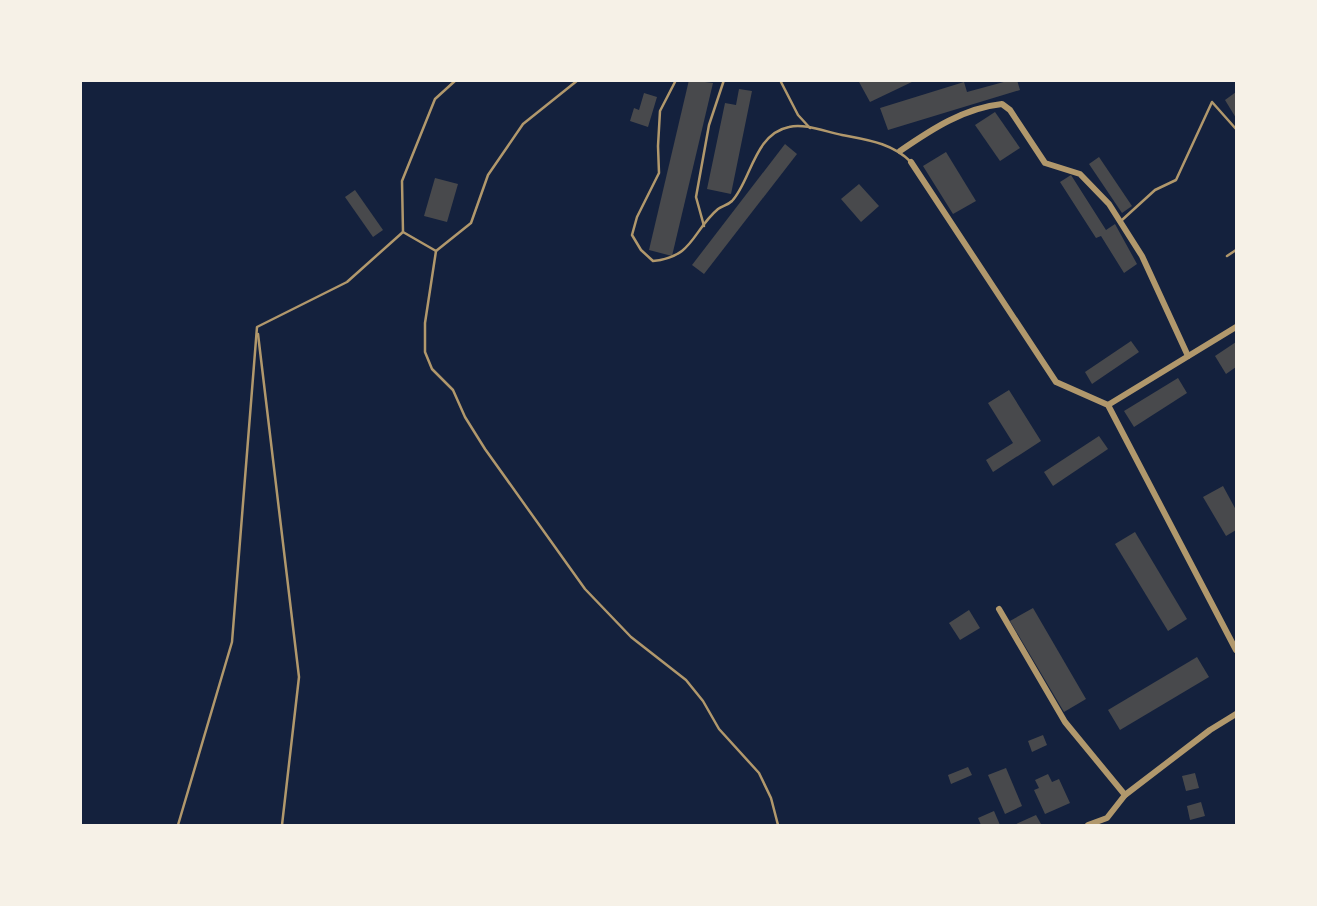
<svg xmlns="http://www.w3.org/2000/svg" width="1317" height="906" font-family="'Work Sans',sans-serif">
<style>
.building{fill:#48494c}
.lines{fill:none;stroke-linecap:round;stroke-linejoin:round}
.service{stroke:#b1986c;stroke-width:2.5}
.minor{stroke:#b1986c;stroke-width:6}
</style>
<rect width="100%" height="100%" fill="#14213d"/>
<g class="building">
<path d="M689 80 713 83 672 256 649 250Z"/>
<path d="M858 80H914V81L870 102Z"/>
<path d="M1011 80H1017L1020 90 888 130 880 108 964 82 967 92Z"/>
<path d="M739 89 752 91 731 194 707 189 725 103 736 105Z"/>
<path d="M1236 92V118L1225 100Z"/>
<path d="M644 93 657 97 648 127 630 121 634 108 639 110Z"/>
<path d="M995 112 1020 148 1000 161 975 125Z"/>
<path d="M785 144 797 154 704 274 692 265Z"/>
<path d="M946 152 976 201 953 214 923 166Z"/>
<path d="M1099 157 1132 206 1122 213 1089 164Z"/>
<path d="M1071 175 1106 230 1115 224 1137 264 1124 273 1101 236 1096 238 1060 182Z"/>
<path d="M435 178 458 184 447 222 424 216Z"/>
<path d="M859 184 879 206 861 222 841 199Z"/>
<path d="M355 190 383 230 373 237 345 197Z"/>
<path d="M1131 341 1139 352 1092 384 1085 372Z"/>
<path d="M1236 342V367L1226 374 1215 356Z"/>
<path d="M1178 378 1187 393 1134 427 1124 411Z"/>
<path d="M1009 390 1041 441 993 472 986 460 1013 443 988 403Z"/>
<path d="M1099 436 1108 449 1053 486 1044 472Z"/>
<path d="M1223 486 1236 510V530L1226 536 1203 497Z"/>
<path d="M1135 532 1187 619 1168 631 1115 544Z"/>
<path d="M1033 608 1086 699 1064 712 1010 621Z"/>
<path d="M969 610 980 628 960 640 949 623Z"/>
<path d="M1197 657 1209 677 1120 730 1108 710Z"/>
<path d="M1043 735 1047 745 1032 752 1028 741Z"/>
<path d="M968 767 972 775 951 784 948 775Z"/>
<path d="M1006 768 1022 806 1005 814 988 775Z"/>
<path d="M1195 773 1199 788 1186 791 1182 776Z"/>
<path d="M1048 774 1052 782 1059 779 1070 803 1045 814 1034 790 1039 788 1035 780Z"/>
<path d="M1201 802 1205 816 1190 820 1187 806Z"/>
<path d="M994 811 1000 825H981L978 818Z"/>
<path d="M1036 815 1041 824 1014 825Z"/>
</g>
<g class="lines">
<g class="service">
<path d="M456 80 435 99 402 181 403 232 436 251 471 223 488 175 523 124 578 80"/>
<path d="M676 80 660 111 658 146 659 173 637 217 632 235 641 250 653 261C694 257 692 231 718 209 722 206 728 205 732 201 751 181 754 134 789 127 805 123 826 132 842 135 868 140 892 143 911 162"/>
<path d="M780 80 798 115 810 128"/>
<path d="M1122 220 1155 190 1176 180 1212 102 1236 129"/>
<path d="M704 226 696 197 709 125 724 80"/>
<path d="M436 251 425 323V352L432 369 453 390 465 417 485 449 585 589 631 637 686 680 703 701 719 729 759 773 771 798 778 825"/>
<path d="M1227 256 1236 250"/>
<path d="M258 334 299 677 282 825"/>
<path d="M178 825 232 642 257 327 347 282 403 232"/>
</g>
<g class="minor">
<path d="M900 151C932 129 964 108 1002 104L1010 110 1045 163 1080 174 1109 204 1142 256 1188 356"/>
<path d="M911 162 1056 382 1108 405 1236 650"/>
<path d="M1108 405 1236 327"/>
<path d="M999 609 1065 722 1125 795"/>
<path d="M1088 825 1107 818 1125 795 1210 730 1236 714"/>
</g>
</g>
<rect width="1317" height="906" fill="none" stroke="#f6f1e7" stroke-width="164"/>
</svg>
